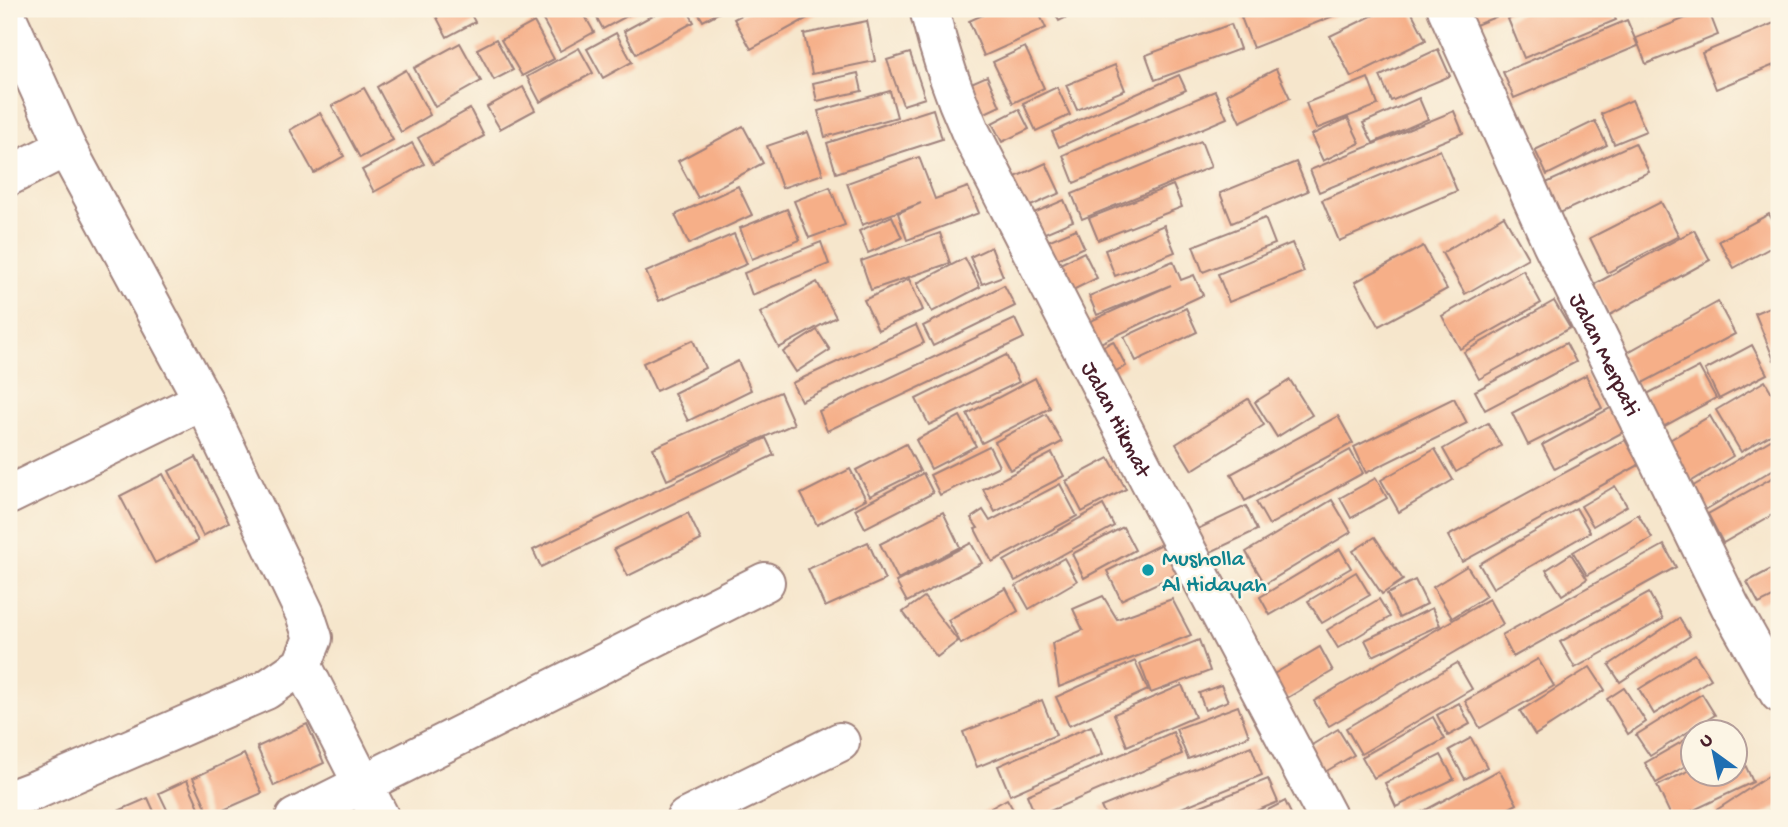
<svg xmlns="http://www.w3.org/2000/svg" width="1788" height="827" font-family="'Gochi Hand',sans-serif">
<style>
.building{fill:#f6af88}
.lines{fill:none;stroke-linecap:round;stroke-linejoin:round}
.minor-casing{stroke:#a0827c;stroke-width:42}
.minor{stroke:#fff;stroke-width:38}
.culture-dot{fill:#0f9aa8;stroke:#fcf5e5;stroke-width:2.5}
.labels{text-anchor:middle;stroke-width:5;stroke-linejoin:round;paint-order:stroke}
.street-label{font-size:23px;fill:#4a1f2b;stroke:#fcf5e5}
.culture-label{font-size:23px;fill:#0d838f;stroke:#fcf5e5;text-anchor:start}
</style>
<rect width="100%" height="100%" fill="#fcf5e5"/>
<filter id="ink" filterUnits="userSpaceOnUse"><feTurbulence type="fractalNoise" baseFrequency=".0143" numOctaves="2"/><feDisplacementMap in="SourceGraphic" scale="14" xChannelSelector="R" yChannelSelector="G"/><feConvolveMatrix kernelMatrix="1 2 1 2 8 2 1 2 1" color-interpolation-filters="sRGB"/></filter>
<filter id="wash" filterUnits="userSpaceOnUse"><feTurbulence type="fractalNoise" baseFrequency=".00686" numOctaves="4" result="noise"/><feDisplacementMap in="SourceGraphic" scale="28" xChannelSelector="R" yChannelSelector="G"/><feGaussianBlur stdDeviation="1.57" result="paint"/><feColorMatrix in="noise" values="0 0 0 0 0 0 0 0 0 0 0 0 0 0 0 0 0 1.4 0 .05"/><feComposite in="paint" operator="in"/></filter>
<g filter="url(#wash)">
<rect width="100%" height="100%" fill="#f6e6cc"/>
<g id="blocks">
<g class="building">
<path d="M444 9H468L475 22 447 37 435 14Z"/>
<path d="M548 9H581L594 32 560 51 539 13Z"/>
<path d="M592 9H640L603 29Z"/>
<path d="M664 9H687L694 22 636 54 624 31Z"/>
<path d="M696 9H726L703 21Z"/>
<path d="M753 9H824L751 49 734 19Z"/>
<path d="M996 9H1037L1046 28 984 56 969 21Z"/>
<path d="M1053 9H1083L1059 21Z"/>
<path d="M1261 9H1333L1336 15 1253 48 1241 17Z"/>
<path d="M1386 9H1410L1426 40 1351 77 1330 36Z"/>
<path d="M1458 9H1515L1466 29Z"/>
<path d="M1532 9H1611L1616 20 1524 58 1508 19Z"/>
<path d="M1708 9 1718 35 1646 64 1636 38Z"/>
<path d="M1627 20 1638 46 1514 98 1503 72Z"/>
<path d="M867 21 875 61 812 74 804 34Z"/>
<path d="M1779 21V63L1716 89 1702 53Z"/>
<path d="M534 22 554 59 522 76 501 40Z"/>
<path d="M1231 24 1240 49 1155 80 1146 55Z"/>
<path d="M616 33 632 62 603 78 587 49Z"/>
<path d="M496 39 513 70 494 80 477 49Z"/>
<path d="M460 43 481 81 435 107 414 68Z"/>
<path d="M1025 47 1044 88 1013 103 993 62Z"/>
<path d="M579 48 593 73 540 102 527 77Z"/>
<path d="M1438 49 1450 76 1391 101 1380 76Z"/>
<path d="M910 53 925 98 903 105 887 60Z"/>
<path d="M1115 65 1125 90 1077 110 1066 85Z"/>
<path d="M1276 69 1290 98 1240 122 1227 94Z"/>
<path d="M406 70 430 115 401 132 377 87Z"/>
<path d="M858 73 862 91 817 101 813 83Z"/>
<path d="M1179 75 1186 90 1059 147 1052 132Z"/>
<path d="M987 76 1000 106 983 114 969 84Z"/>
<path d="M1368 78 1378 105 1316 129 1306 103Z"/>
<path d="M523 87 535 110 500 129 487 107Z"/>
<path d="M1057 87 1070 115 1036 131 1023 103Z"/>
<path d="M364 88 393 140 360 158 332 106Z"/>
<path d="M890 91 897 117 825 137 818 111Z"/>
<path d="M1215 91 1227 118 1074 183 1063 155Z"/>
<path d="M1419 98 1428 119 1373 143 1363 123Z"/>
<path d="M1632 100 1646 131 1614 144 1601 114Z"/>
<path d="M470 109 484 136 433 164 418 138Z"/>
<path d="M933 109 942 139 836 173 827 143Z"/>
<path d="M1019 109 1029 129 1002 142 992 123Z"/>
<path d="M1454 111 1463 133 1319 192 1310 170Z"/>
<path d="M320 113 344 156 314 173 290 130Z"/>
<path d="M1348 118 1360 143 1323 161 1311 135Z"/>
<path d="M1595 121 1607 145 1547 175 1535 150Z"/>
<path d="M743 126 763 163 698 198 678 161Z"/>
<path d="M808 132 823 174 782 188 767 146Z"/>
<path d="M1201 141 1211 167 1082 219 1072 194Z"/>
<path d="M412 143 424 164 374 192 362 170Z"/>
<path d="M1635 143 1649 172 1560 213 1546 183Z"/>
<path d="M1440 150 1457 191 1339 241 1322 200Z"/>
<path d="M919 157 935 199 968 187 979 213 907 240 898 213 921 203 862 225 847 183Z"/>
<path d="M1296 162 1308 191 1232 223 1220 193Z"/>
<path d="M1046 163 1060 193 1022 210 1009 180Z"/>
<path d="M1173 185 1182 207 1098 240 1089 218Z"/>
<path d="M738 186 752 215 689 244 675 215Z"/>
<path d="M830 187 845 225 809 238 794 201Z"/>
<path d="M1064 200 1073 221 1038 236 1029 215Z"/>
<path d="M1661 202 1679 236 1607 273 1590 238Z"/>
<path d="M787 209 800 240 752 259 740 228Z"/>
<path d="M1769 214 1779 231V243L1734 268 1719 241Z"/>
<path d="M892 216 902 238 868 253 859 231Z"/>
<path d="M1504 216 1528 258 1465 294 1442 253Z"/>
<path d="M1265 218 1275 244 1203 272 1193 246Z"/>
<path d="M1164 225 1175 252 1115 276 1105 250Z"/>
<path d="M1076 229 1084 247 1051 262 1043 243Z"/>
<path d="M1694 230 1710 260 1610 315 1593 285Z"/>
<path d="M940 233 950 263 871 290 861 261Z"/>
<path d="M734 234 747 264 659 301 646 272Z"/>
<path d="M821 242 829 264 752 295 744 273Z"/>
<path d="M1292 243 1304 272 1229 302 1218 274Z"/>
<path d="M1423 246 1447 289 1379 326 1355 282Z"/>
<path d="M991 247 1003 276 982 284 970 257Z"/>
<path d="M1084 252 1097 278 1067 293 1054 267Z"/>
<path d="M965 258 980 287 932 312 917 283Z"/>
<path d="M1173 261 1181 280 1194 275 1203 295 1094 346 1084 324 1171 285 1097 315 1089 296Z"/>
<path d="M1523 270 1541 303 1460 349 1442 316Z"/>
<path d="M909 279 923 310 878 330 864 300Z"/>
<path d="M817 282 836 317 779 348 760 313Z"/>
<path d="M1004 285 1015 306 933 346 923 326Z"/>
<path d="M1554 301 1570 328 1479 379 1464 352Z"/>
<path d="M1718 302 1735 334 1637 386 1621 356Z"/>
<path d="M1779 303V358L1774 360 1755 313Z"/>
<path d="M1186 308 1197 332 1136 361 1124 337Z"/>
<path d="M1015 319 1024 338 827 431 819 411Z"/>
<path d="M916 325 924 343 801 401 792 383Z"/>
<path d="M817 330 830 350 796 372 783 352Z"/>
<path d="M693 340 705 368 656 391 643 363Z"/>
<path d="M1113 341 1126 366 1106 376 1093 352Z"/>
<path d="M1566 343 1576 362 1485 410 1475 391Z"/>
<path d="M1752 345 1767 374 1719 399 1705 370Z"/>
<path d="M1006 355 1019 382 929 425 916 399Z"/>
<path d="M738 361 751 390 688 421 674 393Z"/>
<path d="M1699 367 1716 398 1663 427 1645 395Z"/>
<path d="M1586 375 1602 408 1528 445 1512 413Z"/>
<path d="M1035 378 1050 408 982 443 967 414Z"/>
<path d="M1290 380 1312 415 1277 437 1255 402Z"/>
<path d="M1765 381 1779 405V430L1741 452 1716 410Z"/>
<path d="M780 392 794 424 667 480 653 448Z"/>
<path d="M1454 398 1467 423 1366 473 1354 447Z"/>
<path d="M1248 399 1264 425 1192 470 1176 444Z"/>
<path d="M1612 407 1625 431 1555 469 1542 445Z"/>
<path d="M1046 414 1062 442 1010 470 995 442Z"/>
<path d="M960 416 976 446 931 469 916 440Z"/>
<path d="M1338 416 1353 443 1245 501 1231 474Z"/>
<path d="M1710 416 1733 456 1687 484 1663 444Z"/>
<path d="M1488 423 1501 446 1456 472 1443 449Z"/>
<path d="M1779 435V466L1698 514 1685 491Z"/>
<path d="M766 438 774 455 541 567 533 550Z"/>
<path d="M1625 440 1639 465 1462 562 1448 536Z"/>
<path d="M906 444 920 471 870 496 856 470Z"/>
<path d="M989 446 999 466 940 495 930 475Z"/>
<path d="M1435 449 1453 480 1399 512 1381 480Z"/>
<path d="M1350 450 1363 473 1269 525 1256 502Z"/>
<path d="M1052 453 1064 476 995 512 983 489Z"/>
<path d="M196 457 229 522 203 536 169 471Z"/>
<path d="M1109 458 1126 489 1082 512 1066 481Z"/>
<path d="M850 469 866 499 817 525 801 494Z"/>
<path d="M923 473 933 493 865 528 855 509Z"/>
<path d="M163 474 198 541 155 563 120 496Z"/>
<path d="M1779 474V511L1723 543 1708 514Z"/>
<path d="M1376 478 1387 498 1351 518 1340 498Z"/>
<path d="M1060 484 1077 516 992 562 975 529 978 528 971 518 983 510 990 521Z"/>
<path d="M1615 486 1627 506 1593 526 1581 506Z"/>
<path d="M1332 500 1351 532 1265 584 1246 552Z"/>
<path d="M1103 505 1114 526 1015 581 1004 561Z"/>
<path d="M1246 506 1257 530 1198 558 1187 534Z"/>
<path d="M1576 508 1590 532 1493 588 1479 564Z"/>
<path d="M943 512 960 547 898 579 880 544Z"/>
<path d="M688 513 701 540 628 576 614 549Z"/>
<path d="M1638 514 1652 538 1587 575 1573 552Z"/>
<path d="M1123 527 1135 550 1084 578 1072 554Z"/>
<path d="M1375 537 1403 580 1382 594 1353 551Z"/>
<path d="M1173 538 1190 568 1121 600 1107 571Z"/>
<path d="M868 542 885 580 825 607 808 569Z"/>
<path d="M971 543 982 563 907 602 896 582Z"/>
<path d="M1664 545 1676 567 1513 657 1502 635Z"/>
<path d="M1340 549 1351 568 1270 615 1260 597Z"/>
<path d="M1571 554 1587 579 1562 595 1546 570Z"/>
<path d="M1064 558 1077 581 1029 609 1016 586Z"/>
<path d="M1779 565V594L1759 604 1747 582Z"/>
<path d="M1467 566 1486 596 1452 618 1433 587Z"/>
<path d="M1356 572 1370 595 1322 623 1308 601Z"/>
<path d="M1415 580 1427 604 1399 618 1387 594Z"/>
<path d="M1006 588 1018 611 961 644 948 620Z"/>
<path d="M1649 593 1663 619 1575 668 1560 642Z"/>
<path d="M1103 596 1117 619 1172 599 1191 635 1059 687 1052 643 1083 630 1073 609Z"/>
<path d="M924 597 958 641 937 657 903 612Z"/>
<path d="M1379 599 1390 617 1338 648 1327 630Z"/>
<path d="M1489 599 1503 624 1329 726 1314 701Z"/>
<path d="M1432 608 1440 625 1373 656 1365 640Z"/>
<path d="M1679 618 1690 636 1620 682 1609 665Z"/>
<path d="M1199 640 1210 671 1151 693 1140 663Z"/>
<path d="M1320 647 1333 671 1282 701 1267 678Z"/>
<path d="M1695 654 1711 679 1654 714 1639 689Z"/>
<path d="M1538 659 1554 686 1480 728 1465 701Z"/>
<path d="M1135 661 1148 690 1069 726 1056 697Z"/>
<path d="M1457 663 1472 689 1361 754 1346 728Z"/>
<path d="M1590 667 1605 690 1535 735 1520 711Z"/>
<path d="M1182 685 1195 717 1127 746 1114 714Z"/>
<path d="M1221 685 1228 701 1205 710 1199 693Z"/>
<path d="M1624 688 1646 722 1628 734 1607 699Z"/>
<path d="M1702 694 1715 715 1650 756 1636 735Z"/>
<path d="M1042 700 1056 735 977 767 963 732Z"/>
<path d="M1459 703 1470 724 1448 736 1437 715Z"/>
<path d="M1238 706 1249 736 1188 759 1176 729Z"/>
<path d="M1433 717 1445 739 1374 778 1362 757Z"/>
<path d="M307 724 324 763 274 786 257 747Z"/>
<path d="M1712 724 1717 732H1697Z"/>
<path d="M1091 726 1103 754 1010 795 998 766Z"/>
<path d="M1338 729 1354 755 1318 776 1302 751Z"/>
<path d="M1173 732 1182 754 1036 817 1027 795Z"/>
<path d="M1694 735V761L1656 783 1645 763Z"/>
<path d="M1471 738 1487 767 1465 779 1449 750Z"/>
<path d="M1736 745 1753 782 1677 818H1672L1657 786 1694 768V774H1736Z"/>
<path d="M1251 746 1262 775 1157 818H1106L1101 807Z"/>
<path d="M244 754 262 793 210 816 193 778Z"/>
<path d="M1441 755 1454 779 1396 807 1385 783Z"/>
<path d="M1779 769V805L1759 818H1720L1715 811Z"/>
<path d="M1499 770 1517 804 1491 818H1411Z"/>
<path d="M1268 779 1278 802 1239 818H1171Z"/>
<path d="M187 780 202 814 193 818H171L159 793Z"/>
<path d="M148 798 157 818H102Z"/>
<path d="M1007 799 1018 818H973Z"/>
<path d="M1285 801 1293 818H1267L1264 812Z"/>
</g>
</g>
</g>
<g filter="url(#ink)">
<use href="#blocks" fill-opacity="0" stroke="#a0827c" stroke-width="2"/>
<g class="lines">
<g class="minor-casing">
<g id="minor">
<path id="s1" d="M929 9C939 52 953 93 971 133L1149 479 1328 818"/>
<path id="s2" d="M1447 9 1552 243 1730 606 1779 693"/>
<path d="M9 22 66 147 203 400 305 614 313 638 302 665 266 690 38 789 9 800"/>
<path d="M9 176 66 147"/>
<path d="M9 495 203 400"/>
<path d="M302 665 380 818"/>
<path d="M295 818 765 582"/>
<path d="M686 818 840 742"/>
</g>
</g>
<use href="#minor" class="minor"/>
</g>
</g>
<circle class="culture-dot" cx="1148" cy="570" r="7"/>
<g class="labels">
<g class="street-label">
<text dy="8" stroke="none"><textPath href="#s2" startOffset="380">Jalan Merpati</textPath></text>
<text dy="8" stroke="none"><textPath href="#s1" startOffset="452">Jalan Hikmat</textPath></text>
</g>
<g class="culture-label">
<text x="1162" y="565">Musholla<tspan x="1162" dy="26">Al Hidayah</tspan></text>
</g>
</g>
<rect width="1788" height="827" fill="none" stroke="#fcf5e5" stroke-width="35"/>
<g transform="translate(1714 753) rotate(327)"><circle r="33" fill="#fcf5e5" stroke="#b59f9b" stroke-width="2"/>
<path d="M0-5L12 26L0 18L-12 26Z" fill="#1f6fb2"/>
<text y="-10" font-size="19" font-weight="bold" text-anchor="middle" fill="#4a1f2b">U</text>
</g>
</svg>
